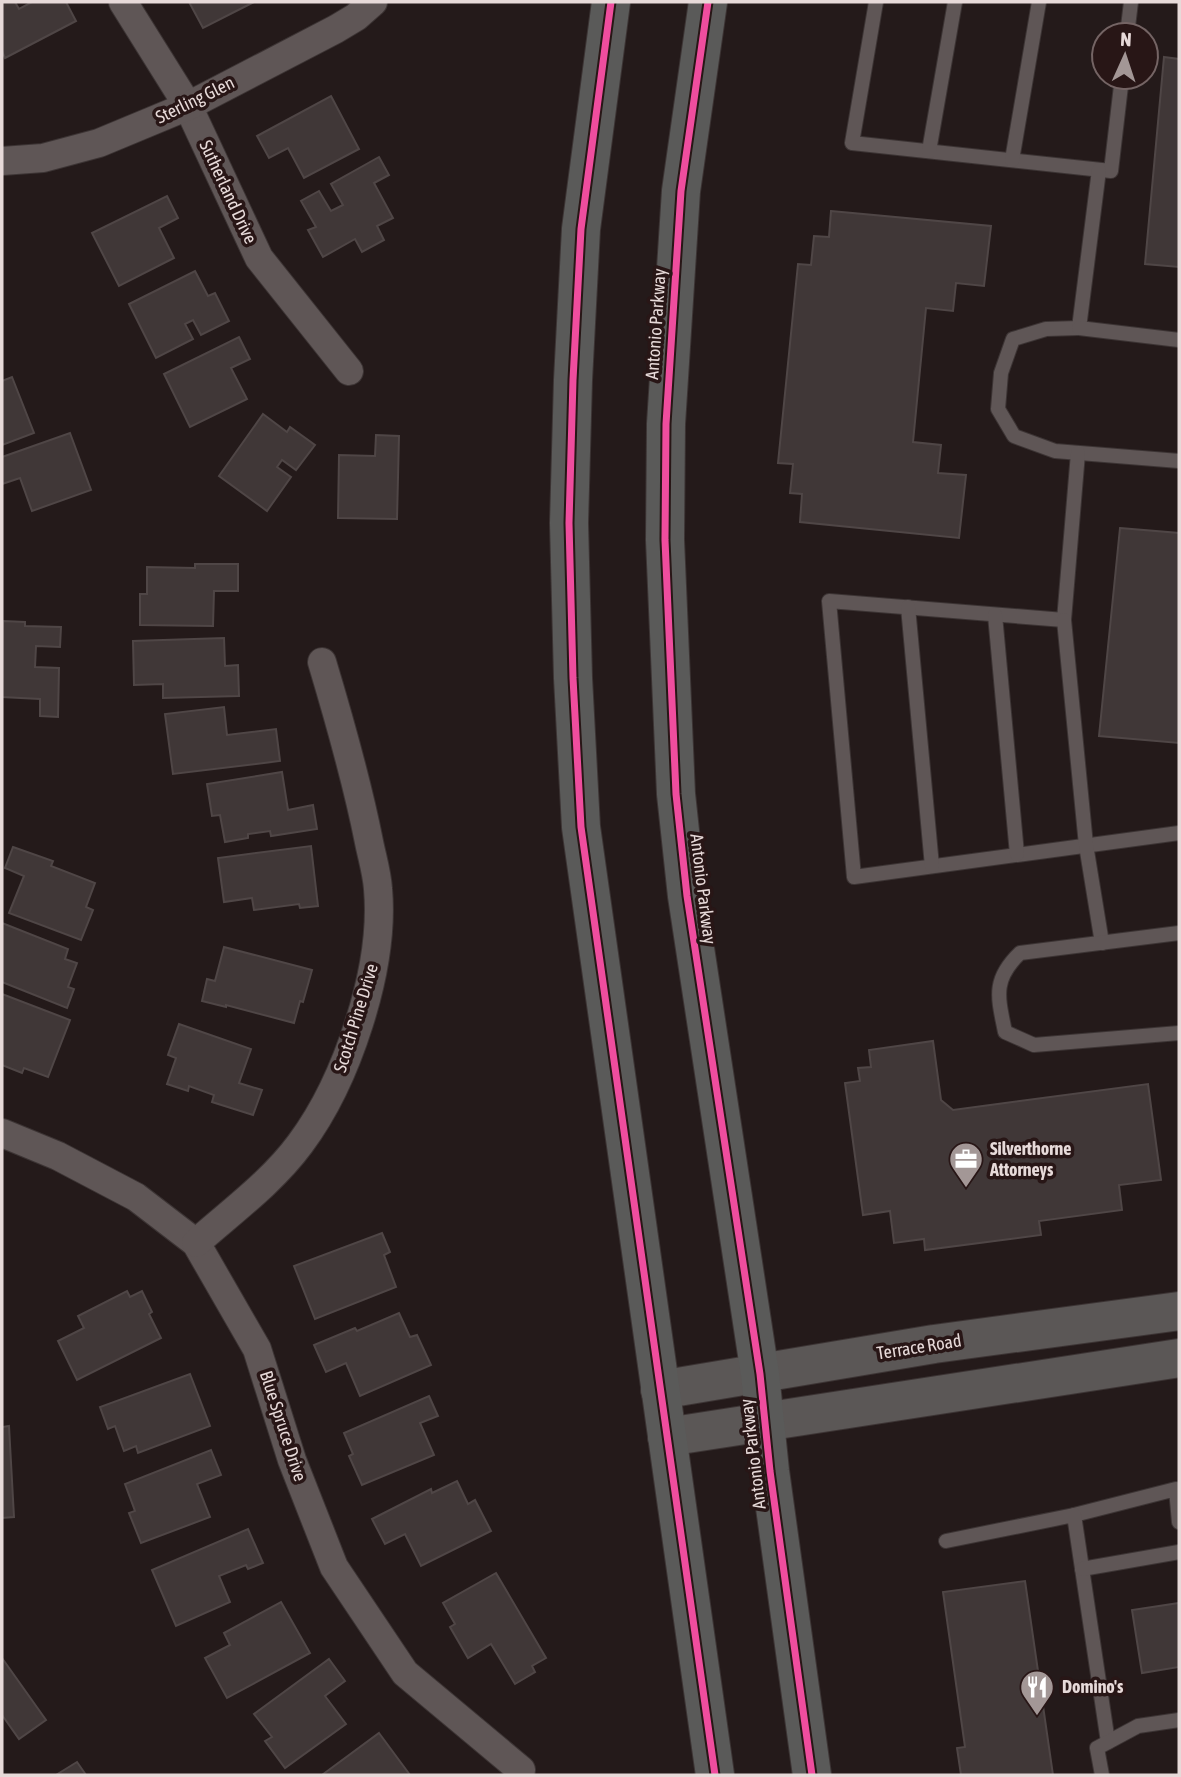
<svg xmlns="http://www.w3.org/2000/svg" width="1181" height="1777" font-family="'Asap Condensed',sans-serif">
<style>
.building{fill:#403737;stroke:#4f4646;stroke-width:2}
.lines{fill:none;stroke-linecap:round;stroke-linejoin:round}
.lane-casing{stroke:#3c3434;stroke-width:16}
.street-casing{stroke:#3c3434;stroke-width:30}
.secondary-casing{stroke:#3c3434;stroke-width:40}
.primary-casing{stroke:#3c3434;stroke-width:40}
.lane{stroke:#5f5656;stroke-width:14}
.street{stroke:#5f5656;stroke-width:28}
.secondary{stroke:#5b5756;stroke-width:38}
.primary{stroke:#5a5a59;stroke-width:38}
.cycleway-casing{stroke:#281616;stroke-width:11}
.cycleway{stroke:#ef4d9e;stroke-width:7}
.labels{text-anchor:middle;stroke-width:7;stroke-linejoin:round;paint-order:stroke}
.street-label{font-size:18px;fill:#e7dad9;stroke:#281616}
.poi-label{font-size:18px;font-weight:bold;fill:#e7dad9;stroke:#281616;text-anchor:start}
</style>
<rect width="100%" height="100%" fill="#241a1a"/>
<g class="building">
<path d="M2 2H15L19 9 32 2H66L76 21 5 58 2 51Z"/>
<path d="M189 2H254L203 28Z"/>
<path d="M1164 57 1179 59V267L1145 264Z"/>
<path d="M331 96 359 149 304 178 288 148 269 158 257 136Z"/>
<path d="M379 157 389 175 374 183 393 218 377 226 384 240 362 252 355 239 323 257 308 230 316 227 301 201 319 191 331 211 343 205 331 184Z"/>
<path d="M167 196 178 218 159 228 174 258 119 286 92 233Z"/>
<path d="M831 211 991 226 984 286 956 283 953 311 926 308 913 442 941 445 938 473 966 475 959 538 800 522 802 494 790 493 793 464 778 463 798 264 811 265 814 236 829 237Z"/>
<path d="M195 271 208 296 215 293 229 321 201 335 193 320 185 324 193 339 156 358 129 304Z"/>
<path d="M239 337 250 359 231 368 247 399 190 427 164 374Z"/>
<path d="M12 377 34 433 2 445V381Z"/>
<path d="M263 414 287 432 290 427 315 445 296 470 282 460 277 467 291 477 267 511 219 476Z"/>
<path d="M70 433 91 490 32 511 20 478 2 484V457Z"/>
<path d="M376 435 399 436 397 519 338 518 339 455 375 456Z"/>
<path d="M1120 528 1179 533V743L1099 736Z"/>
<path d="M195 564H238V591H214L213 626 140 625V594H147V567L195 568Z"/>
<path d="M3 621 25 622V626L61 627 60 647 36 646 35 667 59 668 58 717 40 716V699L2 697Z"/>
<path d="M224 638 225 666 238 665 239 696 163 698V684L134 685 133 641Z"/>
<path d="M224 707 227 735 276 729 280 761 173 774 165 714Z"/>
<path d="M282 772 288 810 313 805 317 829 271 836 270 831 248 834V838L225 842 220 815 212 816 207 784Z"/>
<path d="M311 846 318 906 300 908 299 904 254 910 252 898 224 902 218 858Z"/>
<path d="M13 847 53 861 51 866 95 883 86 907 93 910 81 940 9 913 24 876 5 868Z"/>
<path d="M2 923 68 949 65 959 77 963 68 987 74 989 67 1008 2 982Z"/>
<path d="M224 947 312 970 303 1002 300 1001 294 1023 226 1005V1007L202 1001 207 979 215 981Z"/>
<path d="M2 994 70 1020 48 1077 24 1068 22 1073 2 1065Z"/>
<path d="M179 1024 251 1049 239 1083 262 1090 253 1115 212 1102 214 1095 189 1086 188 1091 167 1084 176 1058 168 1055Z"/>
<path d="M933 1041 941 1100 953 1110 1148 1084 1161 1180 1119 1185 1122 1210 1039 1221 1041 1235 925 1250 924 1239 894 1243 890 1211 863 1215 845 1083 860 1081 858 1068 871 1067 869 1050Z"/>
<path d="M382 1233 390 1252 384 1255 396 1287 315 1319 294 1266Z"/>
<path d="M127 1291 130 1297 142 1291 152 1312 149 1314 161 1338 77 1380 58 1341 84 1328 78 1316Z"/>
<path d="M399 1313 410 1337 417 1335 431 1365 360 1396 346 1363 326 1372 314 1345 355 1328 357 1331Z"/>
<path d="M190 1374 210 1426 138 1453 136 1446 124 1451 115 1426 108 1429 100 1407Z"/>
<path d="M429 1396 438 1416 420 1423 434 1455 362 1485 349 1456 353 1454 344 1433Z"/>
<path d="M9 1426 14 1517 2 1518V1427Z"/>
<path d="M211 1450 221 1475 197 1484 210 1517 141 1543 129 1513 135 1511 125 1484Z"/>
<path d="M457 1481 468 1504 475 1500 491 1531 421 1566 405 1534 385 1544 372 1519 431 1489 432 1493Z"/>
<path d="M248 1529 263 1563 248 1569 246 1565 219 1576 230 1602 176 1626 152 1570Z"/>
<path d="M496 1573 546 1658 532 1666 535 1672 515 1684 491 1644 468 1658 450 1627 455 1624 443 1603Z"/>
<path d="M1025 1581 1053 1775H961L957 1748 965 1747 943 1592Z"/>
<path d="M281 1602 310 1653 227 1698 205 1658 230 1645 224 1633Z"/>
<path d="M1179 1603V1667L1142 1673 1132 1610Z"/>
<path d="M2 1658 46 1720 19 1739 2 1715Z"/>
<path d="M329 1659 345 1681 325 1696 346 1724 285 1768 265 1741 272 1737 254 1714Z"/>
<path d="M379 1733 410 1775H322Z"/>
<path d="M77 1762 86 1775H56Z"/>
</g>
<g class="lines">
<g class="lane-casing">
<g id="lane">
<path d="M876 2 852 143 1111 171 1122 77"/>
<path d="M1127 35 1131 2"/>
<path d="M929 151 955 2"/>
<path d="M1012 160 1039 2"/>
<path d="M1099 170 1079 328 1046 329 1013 339 1001 373 998 409 1014 436 1055 451 1179 461"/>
<path d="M1079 328 1179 340"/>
<path d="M1078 453 1064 620 829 601 854 877 1179 833"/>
<path d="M908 607 932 866"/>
<path d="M995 615 1017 854"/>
<path d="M1064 620 1086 845 1102 943"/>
<path d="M1179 933 1020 953C992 980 998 997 1005 1032L1034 1045 1179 1033"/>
<path d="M1074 1515 1176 1489 1179 1522"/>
<path d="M946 1541 1074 1515 1108 1742"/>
<path d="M1082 1569 1179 1552"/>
<path d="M1102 1775 1097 1748 1138 1726 1179 1720"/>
</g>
</g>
<g class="street-casing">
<g id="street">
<path d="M123 2 188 106 259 258 349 371"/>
<path d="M2 161 43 158 99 143 188 106 336 29 356 17 373 2"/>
<path d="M2 1133 58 1156 136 1197 196 1243 257 1349 292 1460 334 1567 405 1673 521 1770"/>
<path d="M196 1243C231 1212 272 1182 300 1144 347 1081 385 968 378 889 377 873 372 857 369 842 357 781 340 722 322 662"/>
</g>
</g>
<g class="secondary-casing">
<g id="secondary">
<path d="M660 1390 934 1344 1179 1311"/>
<path d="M667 1437 1179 1358"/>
</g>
</g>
<g class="primary-casing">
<g id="primary">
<path d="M611 2 581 229 573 380 569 523 573 678 581 827 715 1775"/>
<path d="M708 2 681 191 666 424 665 540 676 794 687 896 760 1374 770 1471 812 1775"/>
</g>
</g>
<use href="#lane" class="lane"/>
<use href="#street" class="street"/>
<use href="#secondary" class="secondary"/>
<use href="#primary" class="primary"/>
<g class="cycleway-casing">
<g id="cycleway">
<path d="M611 2 581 229 573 380 569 523 573 678 581 827 715 1775"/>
<path d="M708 2 681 191 666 424 665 540 676 794 687 896 760 1374 770 1471 812 1775"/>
</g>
</g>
<use href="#cycleway" class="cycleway"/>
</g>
<defs>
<g id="office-pin" transform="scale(1.75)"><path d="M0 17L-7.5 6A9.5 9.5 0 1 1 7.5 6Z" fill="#a39796" stroke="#281616"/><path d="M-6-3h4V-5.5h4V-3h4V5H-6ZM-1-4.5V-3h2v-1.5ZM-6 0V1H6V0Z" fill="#fff"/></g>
<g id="restaurant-pin" transform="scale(1.75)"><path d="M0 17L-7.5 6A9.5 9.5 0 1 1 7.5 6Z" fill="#a39796" stroke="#281616"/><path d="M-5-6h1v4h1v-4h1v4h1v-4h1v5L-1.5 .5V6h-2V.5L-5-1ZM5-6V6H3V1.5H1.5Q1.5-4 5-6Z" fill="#fff"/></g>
</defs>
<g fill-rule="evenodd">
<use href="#office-pin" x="966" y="1159"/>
<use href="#restaurant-pin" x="1037" y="1687"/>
</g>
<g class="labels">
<g class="street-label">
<text transform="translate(195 100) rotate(-26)" y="6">Sterling Glen</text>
<text transform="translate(228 192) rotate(65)" y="6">Sutherland Drive</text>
<text transform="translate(656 324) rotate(-86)" y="6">Antonio Parkway</text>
<text transform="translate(703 889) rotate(83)" y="6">Antonio Parkway</text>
<text transform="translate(356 1018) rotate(-73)" y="6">Scotch Pine Drive</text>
<text transform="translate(919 1347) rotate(-9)" y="6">Terrace Road</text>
<text transform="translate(283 1426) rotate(72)" y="6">Blue Spruce Drive</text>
<text transform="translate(753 1454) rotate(-97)" y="6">Antonio Parkway</text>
</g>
<g class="poi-label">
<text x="990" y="1155">Silverthorne<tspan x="990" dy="21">Attorneys</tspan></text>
<text x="1062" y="1693">Domino's</text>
</g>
</g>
<rect width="1181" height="1777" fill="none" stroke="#e7dad9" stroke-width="7"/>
<g transform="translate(1125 56) rotate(3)"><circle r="33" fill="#281616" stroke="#746464" stroke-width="2"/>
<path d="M0-5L12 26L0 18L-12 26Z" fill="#a39796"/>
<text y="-10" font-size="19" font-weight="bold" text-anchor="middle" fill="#e7dad9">N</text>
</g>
</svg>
